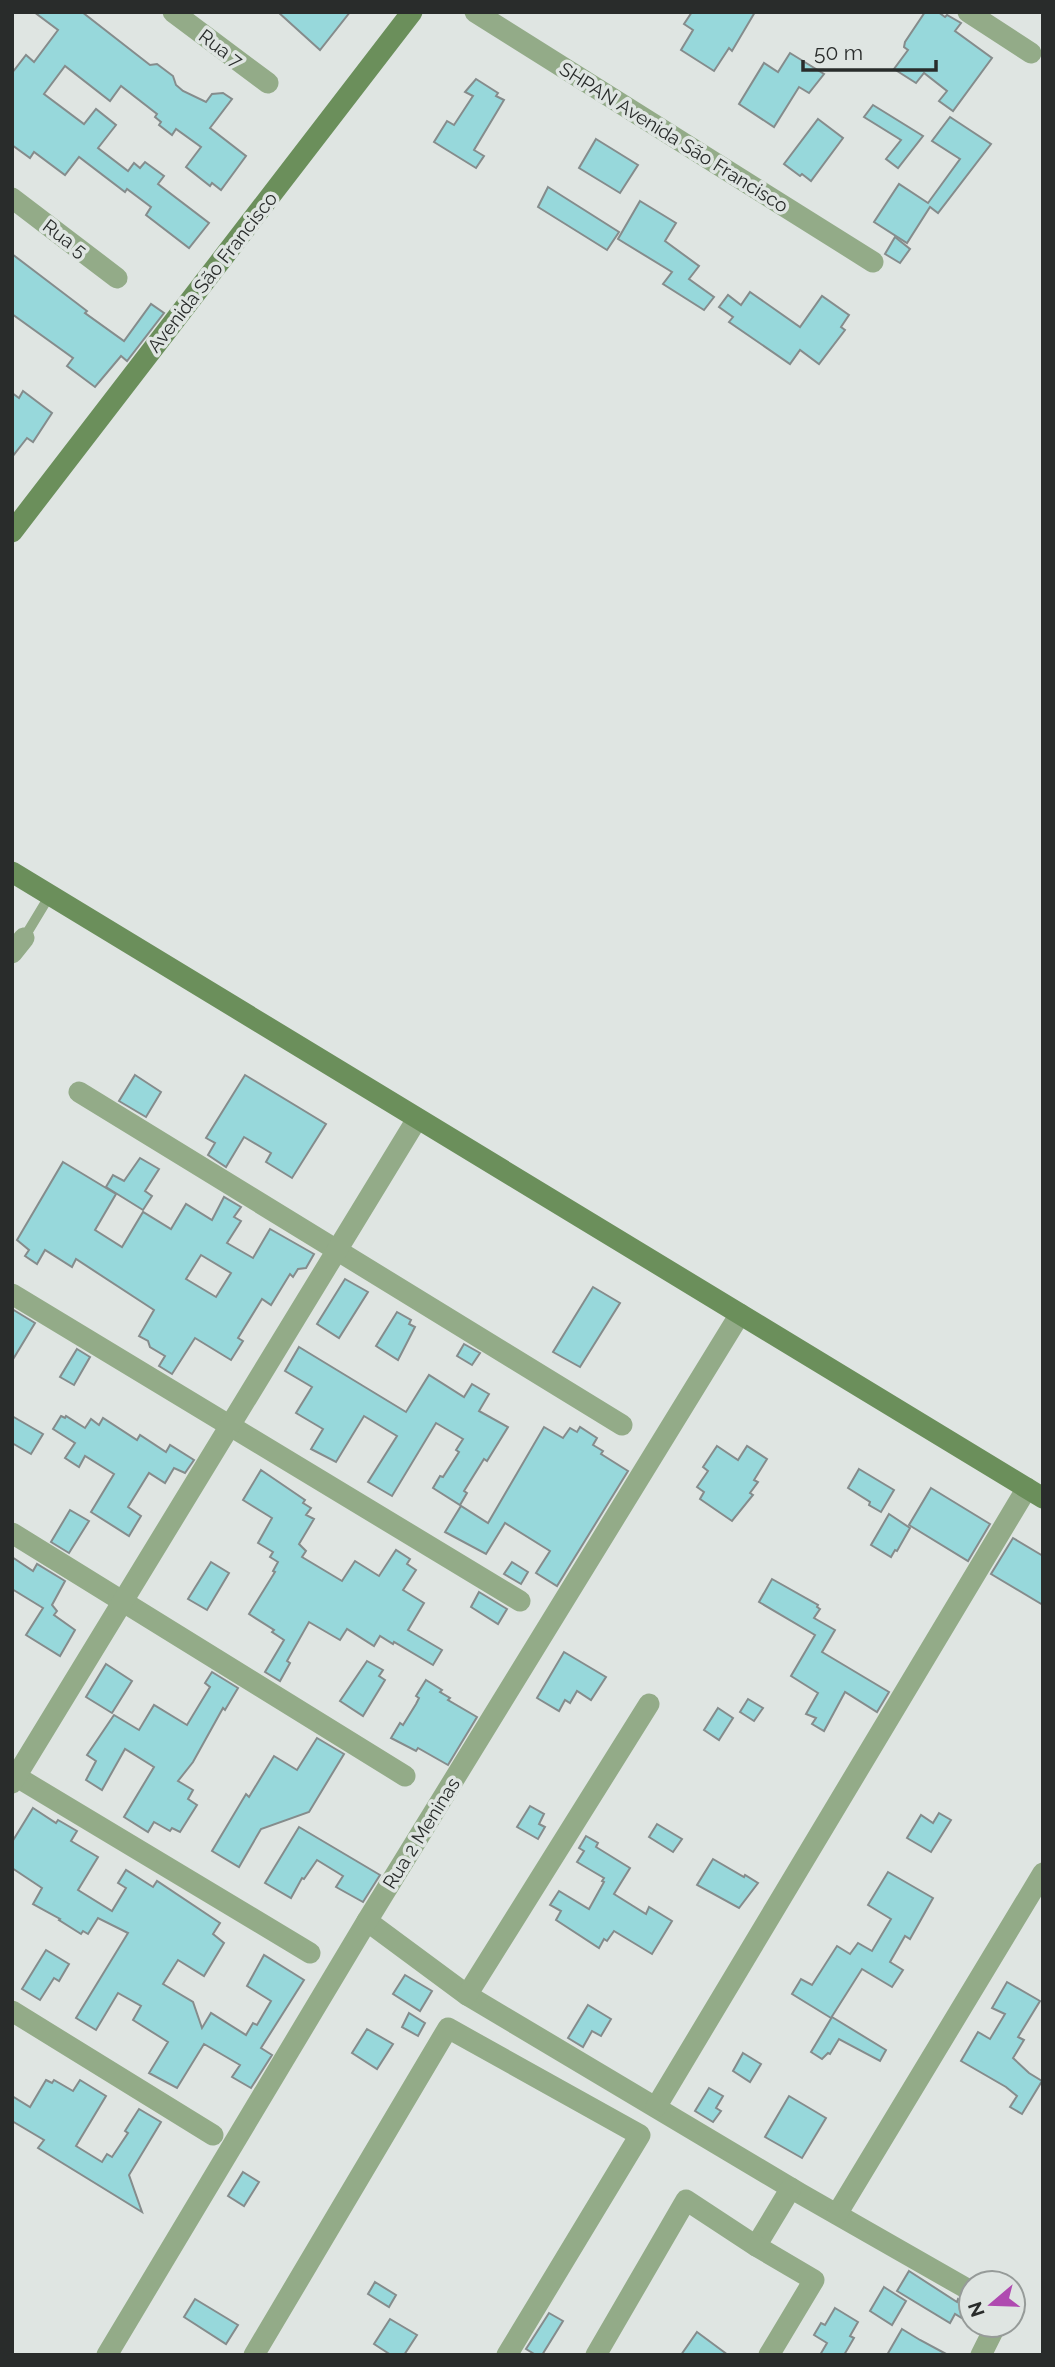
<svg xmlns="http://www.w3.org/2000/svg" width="1055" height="2367" font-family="Raleway,sans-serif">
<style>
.building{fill:#97d8db;stroke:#858c8c;stroke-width:2;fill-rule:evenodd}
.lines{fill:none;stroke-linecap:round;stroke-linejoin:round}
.lane{stroke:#93ab88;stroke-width:10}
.street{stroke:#93ab88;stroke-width:21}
.secondary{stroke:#6b8f5b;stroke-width:21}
.labels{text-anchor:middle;stroke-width:7;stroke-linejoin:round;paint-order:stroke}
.street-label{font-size:19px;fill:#292c2b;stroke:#dfe5e2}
</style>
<rect width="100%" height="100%" fill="#dfe5e2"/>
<g class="building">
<path d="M34 12H82L150 65 157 64 173 76 176 85 183 91 206 102 212 94 223 93 232 99 210 128 246 156 221 190 212 183 210 186 186 167 201 147 176 129 172 135 159 125 161 122 155 117 157 114 121 86 110 101 65 66 44 94 84 124 96 109 116 125 98 148 128 171 134 163 140 168 145 162 164 176 158 184 209 223 189 248 146 215 151 207 127 189 125 192 79 157 65 175 34 152 30 158 12 145V73L26 55 34 62 58 30Z"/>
<path d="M278 12H350L320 50Z"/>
<path d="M692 12H755L732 51 729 48 714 71 681 50 693 30 684 24Z"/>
<path d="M925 12H938L945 17 947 15 961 23 955 31 992 58 953 111 939 101 947 91 924 73 916 83 894 69 908 50 904 47 905 42Z"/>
<path d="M790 53 824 74 809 93 799 87 774 127 739 104 764 63 778 72Z"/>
<path d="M476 79 498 93 496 96 504 100 474 150 484 156 476 168 434 142 447 121 454 125 473 96 465 92Z"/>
<path d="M873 105 923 136 898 168 886 159 901 140 864 117Z"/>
<path d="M950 117 991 144 938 213 930 207 907 243 874 222 899 184 928 203 960 159 932 141Z"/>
<path d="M818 119 843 138 811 181 802 174 800 176 784 164Z"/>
<path d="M596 139 638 165 620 193 579 168Z"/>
<path d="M548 187 619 232 607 250 538 207Z"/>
<path d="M640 201 676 223 665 241 699 266 689 279 714 297 704 310 663 284 672 272 618 239Z"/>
<path d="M895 237 910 249 900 263 885 254Z"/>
<path d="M12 254 87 311 85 313 124 341 151 304 164 313 127 361 121 356 95 387 67 366 73 358 12 314Z"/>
<path d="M750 292 800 327 822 296 849 315 841 327 845 330 819 364 800 350 790 364 729 322 733 317 719 307 728 295 741 305Z"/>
<path d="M23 391 52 413 33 442 27 438 12 457V393L19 398Z"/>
<path d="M135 1075 161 1092 146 1117 119 1101Z"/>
<path d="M245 1075 326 1124 292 1178 266 1162 271 1153 244 1137 226 1167 208 1155 215 1143 206 1138Z"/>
<path d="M140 1158 159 1169 145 1191 152 1196 143 1210 106 1187 113 1175 124 1181Z"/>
<path d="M63 1162 116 1194 95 1230 122 1247 143 1212 171 1229 186 1204 212 1220 224 1197 241 1207 234 1217 241 1221 227 1243 253 1258 270 1229 314 1254 306 1268 298 1269 293 1277 290 1274 271 1305 262 1299 238 1338 243 1341 231 1360 195 1338 172 1374 159 1366 165 1356 150 1347 148 1341 139 1336 154 1310 76 1259 72 1267 45 1250 37 1264 25 1256 29 1250 17 1240ZM201 1255 231 1273 216 1297 186 1279Z"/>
<path d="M345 1279 368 1292 339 1338 317 1324Z"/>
<path d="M593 1287 620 1303 580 1367 553 1352Z"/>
<path d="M12 1309 35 1323 12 1361Z"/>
<path d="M397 1312 411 1320 409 1324 415 1327 398 1360 376 1346Z"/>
<path d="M464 1344 480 1353 472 1365 457 1356Z"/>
<path d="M299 1347 406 1412 429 1375 464 1397 472 1384 489 1394 479 1411 508 1427 487 1461 484 1459 464 1491 467 1493 460 1505 433 1488 440 1476 443 1477 459 1452 456 1450 463 1439 436 1423 392 1496 368 1482 397 1436 364 1416 336 1462 311 1449 323 1429 296 1413 312 1387 285 1371Z"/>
<path d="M77 1349 90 1357 74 1385 60 1377Z"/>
<path d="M12 1416 43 1434 31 1454 12 1443Z"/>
<path d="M61 1416 65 1418 66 1416 85 1428 91 1419 99 1425 103 1418 137 1440 140 1435 166 1452 170 1445 194 1460 185 1473 174 1468 165 1483 149 1473 128 1507 141 1516 129 1536 91 1512 114 1474 85 1456 79 1467 65 1458 75 1443 53 1429Z"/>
<path d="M544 1427 563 1438 570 1428 577 1432 580 1427 597 1438 593 1445 603 1451 601 1454 628 1471 557 1586 536 1573 550 1551 505 1523 486 1554 445 1532 461 1506 488 1523Z"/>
<path d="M717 1446 738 1460 747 1446 767 1459 754 1480 758 1482 750 1493 753 1495 732 1521 700 1499 704 1492 697 1487 708 1471 703 1467Z"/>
<path d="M859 1469 894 1490 881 1512 869 1505 870 1502 848 1488Z"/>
<path d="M261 1470 305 1500 303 1503 311 1508 306 1515 314 1519 299 1544 306 1551 302 1557 342 1581 355 1561 379 1576 396 1550 410 1559 407 1564 416 1570 403 1590 424 1603 408 1630 442 1650 433 1665 394 1642 393 1644 380 1636 374 1646 347 1629 340 1640 309 1622 287 1661 290 1663 280 1681 265 1672 284 1640 272 1632 274 1630 249 1614 275 1572 273 1571 278 1562 270 1557 273 1552 258 1543 272 1518 243 1500Z"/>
<path d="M931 1488 990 1524 968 1561 909 1525Z"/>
<path d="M70 1510 89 1521 69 1553 51 1542Z"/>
<path d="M889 1514 910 1528 897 1551 895 1550 891 1557 871 1545Z"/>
<path d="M1013 1538 1043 1556V1605L991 1574Z"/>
<path d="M12 1557 33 1571 37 1564 65 1581 52 1605 57 1611 54 1615 75 1630 60 1656 26 1635 43 1608 12 1589Z"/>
<path d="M211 1562 229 1573 207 1610 188 1599Z"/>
<path d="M512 1562 528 1572 521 1584 504 1574Z"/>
<path d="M772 1579 818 1605 817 1607 820 1609 814 1618 835 1630 822 1652 889 1692 877 1712 845 1692 824 1731 812 1724 816 1718 806 1714 818 1693 791 1676 815 1635 759 1602Z"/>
<path d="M479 1592 507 1609 498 1624 471 1607Z"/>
<path d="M564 1652 606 1677 591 1700 577 1691 570 1703 565 1700 559 1711 537 1698Z"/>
<path d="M367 1661 383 1670 379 1676 385 1680 363 1716 340 1701Z"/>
<path d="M106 1664 132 1681 112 1713 86 1697Z"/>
<path d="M212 1672 238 1688 225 1710 223 1708 193 1762 178 1781 193 1790 188 1799 197 1805 180 1832 172 1828 170 1831 154 1822 148 1832 124 1817 154 1767 125 1749 102 1790 86 1780 96 1761 87 1755 114 1715 139 1730 154 1705 187 1725 210 1687 205 1683Z"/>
<path d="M426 1680 442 1690 440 1692 450 1698 448 1700 477 1717 448 1765 418 1748 416 1751 391 1738 400 1723 403 1725 416 1704 419 1698 416 1696Z"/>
<path d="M748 1699 763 1708 754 1721 740 1712Z"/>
<path d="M718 1708 733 1718 719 1740 704 1730Z"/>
<path d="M317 1738 344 1754 309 1812 261 1829 239 1867 212 1851 246 1794 249 1797 274 1756 297 1770Z"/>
<path d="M530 1806 544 1814 539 1824 545 1827 538 1839 517 1827Z"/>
<path d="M33 1808 56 1823 58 1820 77 1831 71 1841 98 1857 78 1890 112 1911 126 1888 118 1883 126 1870 153 1887 157 1881 220 1923 213 1934 224 1943 204 1976 178 1960 163 1984 193 2002 202 2028 211 2013 246 2035 253 2023 257 2025 271 2001 247 1986 264 1955 304 1980 261 2048 272 2055 251 2088 232 2077 240 2065 204 2044 177 2088 149 2073 168 2042 133 2020 141 2006 118 1993 96 2030 76 2018 128 1933 98 1918 88 1934 83 1931 81 1934 59 1920 60 1919 33 1904 42 1888 12 1868V1842Z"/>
<path d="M939 1813 951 1820 931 1852 907 1838 921 1815 933 1823Z"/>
<path d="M657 1824 682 1839 673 1852 649 1837Z"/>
<path d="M299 1827 380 1875 363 1902 336 1887 343 1876 317 1860 304 1879 302 1878 291 1898 265 1883Z"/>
<path d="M586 1836 598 1843 596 1847 630 1868 614 1894 646 1914 649 1907 672 1921 652 1954 614 1931 607 1941 604 1939 599 1948 556 1920 561 1911 550 1905 559 1891 589 1909 604 1882 602 1881 604 1878 577 1862 584 1851 579 1848Z"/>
<path d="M713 1859 744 1877 745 1875 758 1883 739 1908 697 1885Z"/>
<path d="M888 1872 933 1898 910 1939 905 1936 890 1962 903 1970 892 1987 862 1969 831 2018 792 1994 801 1979 812 1985 837 1946 850 1954 858 1943 872 1951 891 1919 868 1905Z"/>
<path d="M46 1950 69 1964 59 1981 54 1978 40 2000 22 1989Z"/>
<path d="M405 1975 432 1991 420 2011 393 1994Z"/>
<path d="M1007 1982 1040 2001 1018 2037 1024 2040 1013 2058 1029 2073 1042 2081 1022 2114 1010 2107 1017 2096 1006 2087 961 2061 978 2032 990 2039 1005 2014 992 2008Z"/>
<path d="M588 2005 611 2019 601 2036 592 2031 583 2047 568 2038Z"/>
<path d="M409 2013 425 2023 418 2036 402 2027Z"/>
<path d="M832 2017 886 2050 880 2061 839 2039 830 2054 828 2053 822 2059 811 2052Z"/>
<path d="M367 2029 393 2044 377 2069 352 2053Z"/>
<path d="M743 2053 761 2064 750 2082 733 2071Z"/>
<path d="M46 2080 52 2083 54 2080 73 2091 80 2080 106 2096 76 2146 102 2162 107 2154 112 2157 128 2133 125 2131 139 2109 161 2122 129 2175 142 2212 38 2148 44 2140 12 2121V2096L30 2107Z"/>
<path d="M709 2088 723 2096 716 2108 721 2111 713 2122 695 2111Z"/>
<path d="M789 2096 826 2118 802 2158 765 2137Z"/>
<path d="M243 2172 259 2182 244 2206 228 2196Z"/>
<path d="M909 2271 957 2302 958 2299 971 2307 965 2320 955 2314 950 2323 897 2291Z"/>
<path d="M375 2282 396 2295 389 2307 368 2294Z"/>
<path d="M884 2287 906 2301 892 2325 870 2311Z"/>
<path d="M195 2299 238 2325 226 2344 184 2317Z"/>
<path d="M835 2308 858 2322 850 2336 854 2338 844 2355H820L827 2343 814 2335 821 2323 825 2325Z"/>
<path d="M549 2313 563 2321 542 2355H536L526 2349Z"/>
<path d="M390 2319 417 2335 404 2355H391L374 2344Z"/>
<path d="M902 2329 920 2340 948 2355H887Z"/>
<path d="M697 2332 728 2355H681Z"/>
</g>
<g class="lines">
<path class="lane" d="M24 938 50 895"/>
<g class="street">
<path d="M173 12 268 83"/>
<path d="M475 12 873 262"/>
<path d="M968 12 1031 53"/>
<path d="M12 198 117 278"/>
<path d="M12 953 24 938"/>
<path d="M79 1092 622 1425"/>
<path d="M12 1294 520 1601"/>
<path d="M12 1533 405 1776"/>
<path d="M12 1774 310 1953"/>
<path d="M12 1783 417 1119"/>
<path d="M367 1921 467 1995 801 2194 971 2291"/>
<path d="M467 1995 649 1704"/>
<path d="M12 2011 213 2135"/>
<path d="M656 2107 1027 1488"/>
<path d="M837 2214 1043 1873"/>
<path d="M756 2246 791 2188"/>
<path d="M107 2355 367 1921 740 1314"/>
<path d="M254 2355 448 2028 640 2135 507 2355"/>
<path d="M596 2355 686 2200 756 2246 814 2280 769 2355"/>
<path d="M981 2355 996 2325"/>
</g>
<g class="secondary">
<path d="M12 532 412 12"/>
<path d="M12 872 1043 1498"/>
</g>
</g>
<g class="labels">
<g class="street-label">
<text transform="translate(221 48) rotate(37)" y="7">Rua 7</text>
<text transform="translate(674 137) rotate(32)" y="7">SHPAN Avenida São Francisco</text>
<text transform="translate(65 238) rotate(37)" y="7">Rua 5</text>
<text transform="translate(212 272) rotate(-52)" y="7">Avenida São Francisco</text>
<text transform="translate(421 1833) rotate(-58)" y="7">Rua 2 Meninas</text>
</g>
</g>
<rect width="1055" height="2367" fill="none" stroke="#292c2b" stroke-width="28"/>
<g transform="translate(992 2304) rotate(251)"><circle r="33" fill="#dfe5e2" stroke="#969b99" stroke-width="2"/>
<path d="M0-5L12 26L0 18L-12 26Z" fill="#af4ab0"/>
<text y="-10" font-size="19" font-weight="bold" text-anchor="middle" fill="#292c2b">N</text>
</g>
<path d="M803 60v10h133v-10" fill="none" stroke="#292c2b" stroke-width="3.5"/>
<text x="814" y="60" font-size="21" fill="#292c2b" stroke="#dfe5e2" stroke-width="5" paint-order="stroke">50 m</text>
</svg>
